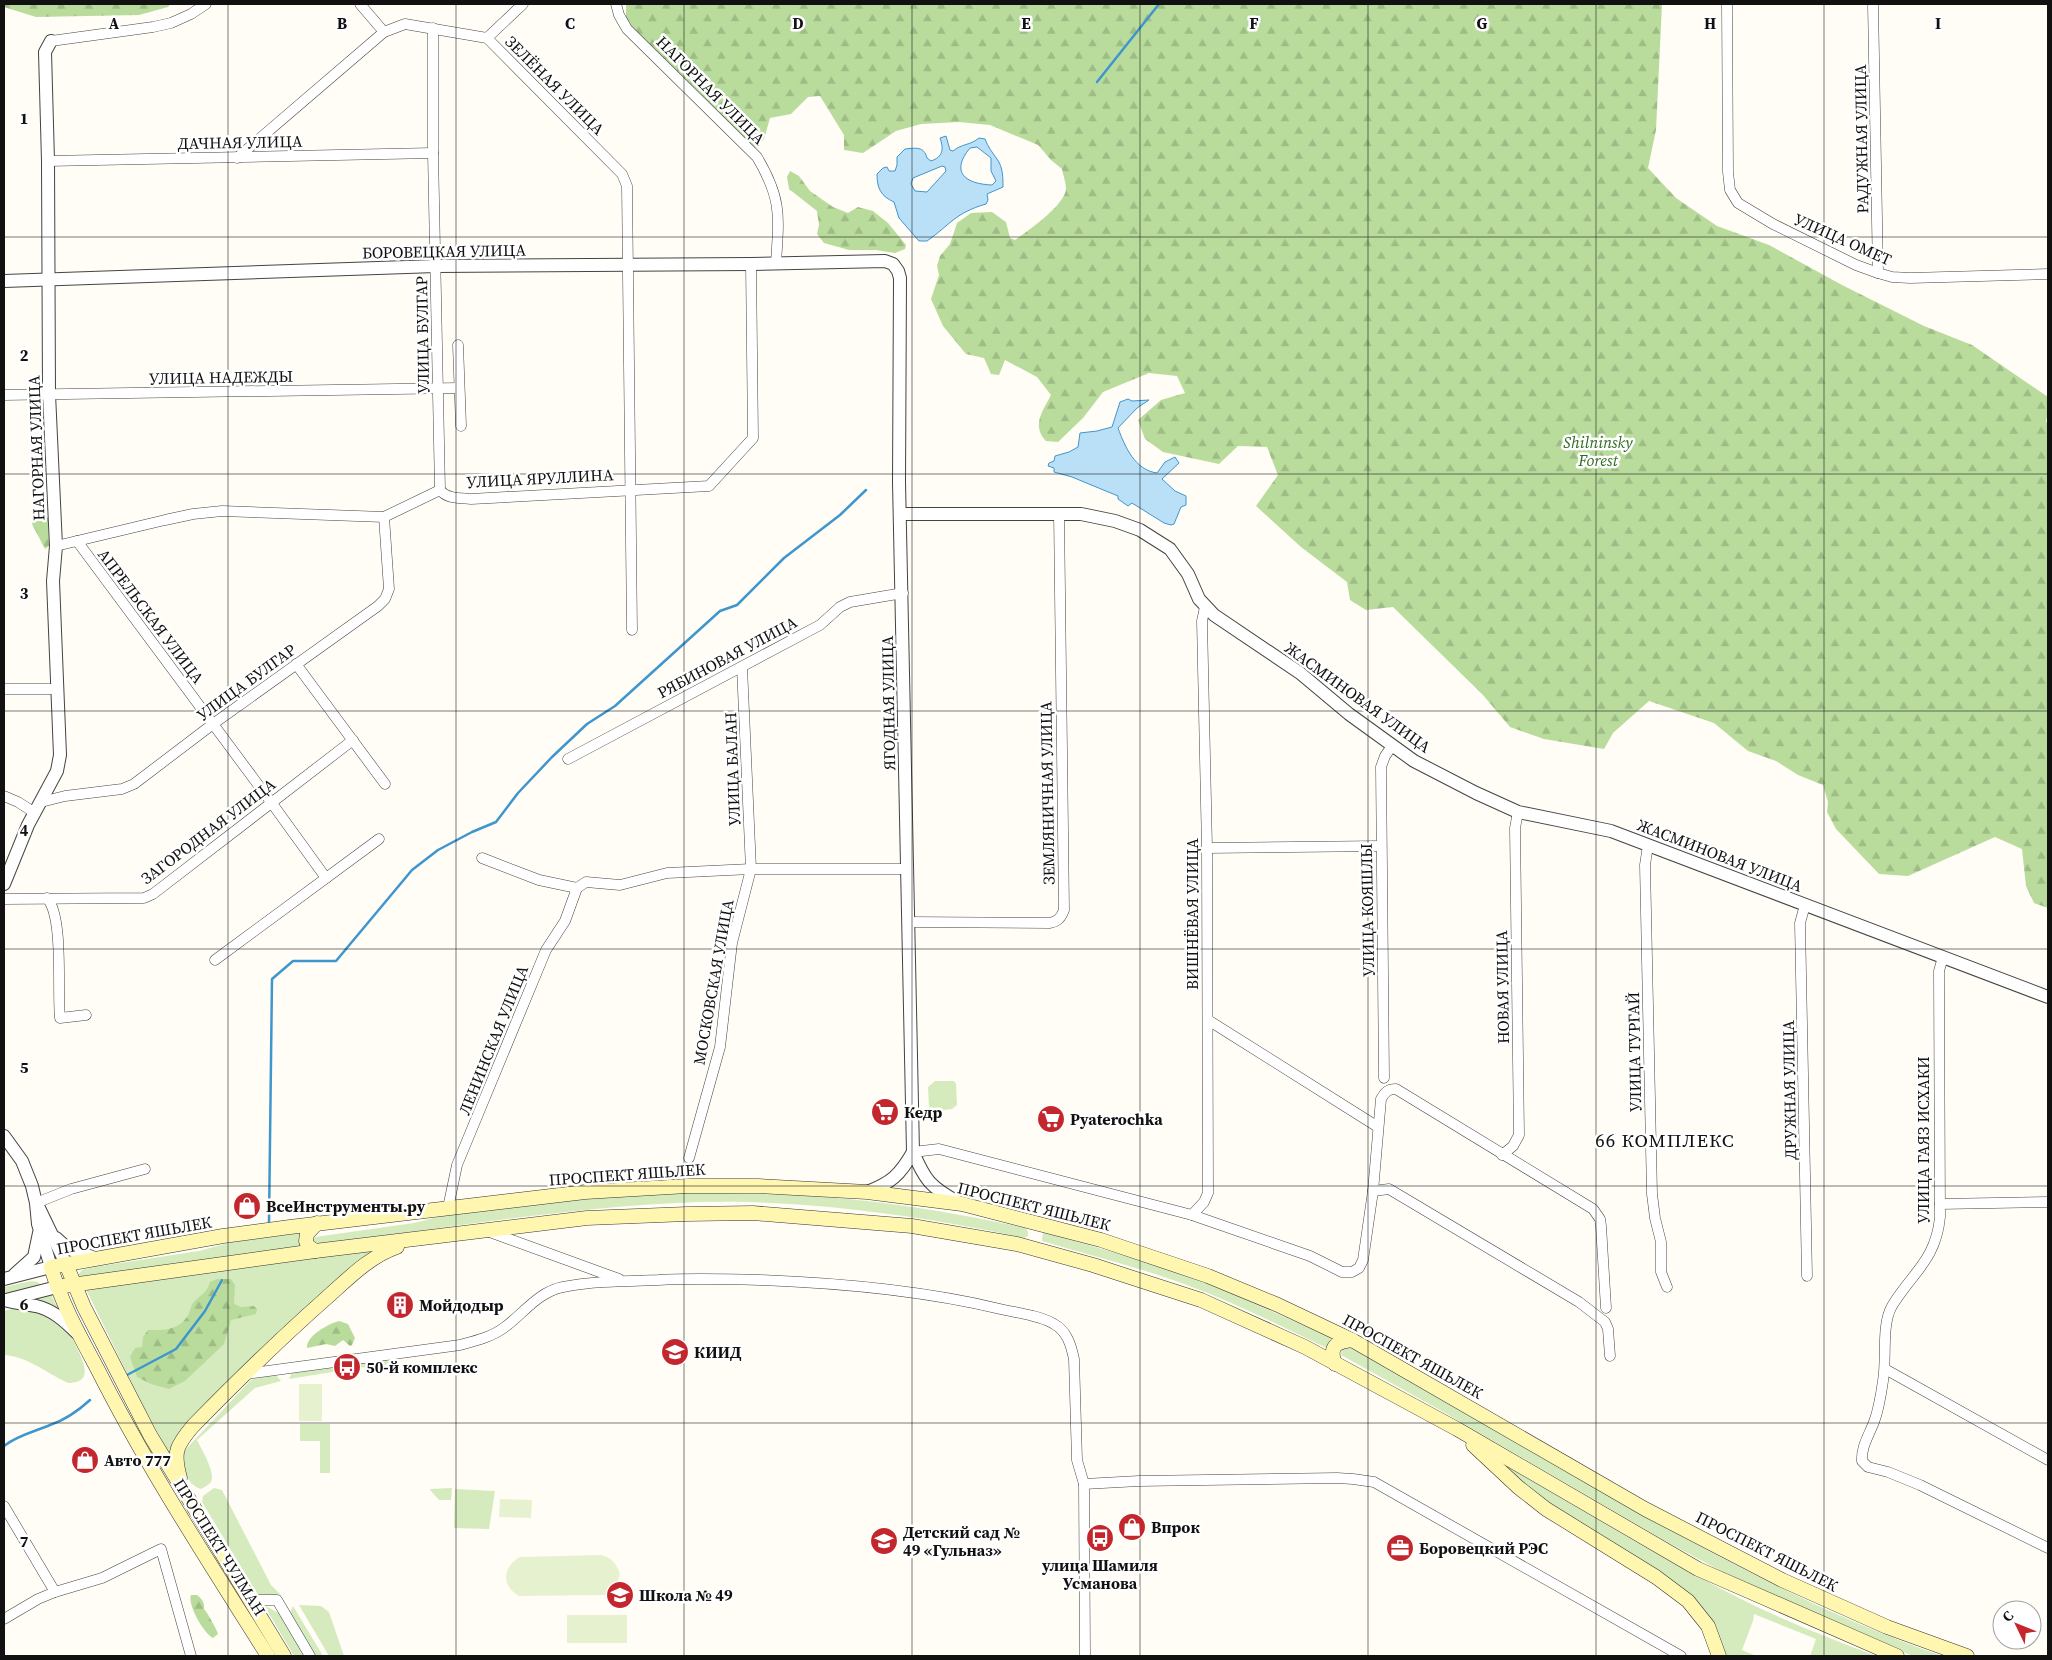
<svg xmlns="http://www.w3.org/2000/svg" width="2052" height="1660" font-family="'Source Serif 4',serif">
<style>
.green{fill:#d5ebbd}
.forest{fill:url(#forest-firs)}
.pitch{fill:#e6f2cf}
.water{fill:#b9e0f7;stroke:#3f96cf;fill-rule:evenodd}
.lines{fill:none;stroke-linecap:round;stroke-linejoin:round}
.stream{stroke:#3f96cf;stroke-width:2.5}
.minor-casing{stroke:#444;stroke-width:11}
.tertiary-casing{stroke:#444;stroke-width:14}
.secondary-casing{stroke:#333;stroke-width:15}
.minor{stroke:#fff;stroke-width:10}
.tertiary{stroke:#fff;stroke-width:12}
.secondary{stroke:#fff6b0;stroke-width:14}
.grid{fill:none;stroke:#111;stroke-width:1;stroke-opacity:0.55}
.labels{text-anchor:middle;stroke-width:5;stroke-linejoin:round;paint-order:stroke}
.street-label{font-size:16px;fill:#111;stroke:#fff}
.park-label{font-size:16px;font-style:italic;fill:#2f6b1f;stroke:#fff}
.poi-label{font-size:16px;font-weight:bold;fill:#111;stroke:#fff;text-anchor:start}
.quarter-label{font-size:19px;letter-spacing:1px;fill:#111;stroke:#fff}
.grid-label{font-size:16px;text-anchor:middle;font-weight:bold;fill:#111;stroke:#fff;stroke-width:5;stroke-linejoin:round;paint-order:stroke}
</style>
<defs>
<pattern id="forest-firs" width="22" height="20" patternUnits="userSpaceOnUse" patternTransform="scale(1.25)"><rect width="22" height="20" fill="#b9dc9c"/><path d="M5 1l3.5 6h-7zM16 11l3.5 6h-7z" fill="#9ebc85"/></pattern>
</defs>
<rect width="100%" height="100%" fill="#fffdf5"/>
<g class="green">
<path d="M935 1081H954L956 1084 957 1105 952 1109 934 1111 929 1108 928 1087Z"/>
<path d="M673 1192C731 1193 790 1194 848 1199 908 1205 966 1215 1025 1228L1028 1231V1236L1024 1238C933 1218 841 1205 747 1202 669 1200 591 1209 514 1218 447 1227 381 1236 315 1245L312 1241 315 1237 414 1223 442 1216 586 1199Z"/>
<path d="M1043 1232 1158 1265 1203 1281 1332 1338 1327 1348C1271 1321 1215 1293 1155 1274 1118 1262 1079 1252 1042 1241Z"/>
<path d="M302 1233 303 1247 80 1277 78 1275 82 1270 94 1267 199 1251 232 1242Z"/>
<path d="M370 1251 253 1357 175 1438 172 1444 171 1457 138 1396 85 1287Z"/>
<path d="M31 1281 38 1282 40 1285 4 1294V1287Z"/>
<path d="M51 1295 62 1315 23 1301Z"/>
<path d="M16 1308 39 1310 71 1332C73 1347 103 1383 68 1383 46 1373 29 1357 4 1355V1311Z"/>
<path d="M1346 1347H1351C1427 1390 1502 1433 1577 1477 1695 1545 1813 1611 1942 1656H1913L1826 1621 1719 1570 1669 1543 1440 1410 1341 1355 1342 1349Z"/>
<path d="M385 1360 392 1364 357 1368 356 1363Z"/>
<path d="M337 1366 338 1371 289 1379 292 1373Z"/>
<path d="M270 1374 276 1375 281 1381 255 1388 197 1440C201 1448 216 1473 211 1482 209 1485 204 1487 201 1489 186 1485 180 1464 185 1450L251 1380Z"/>
<path d="M300 1424H330V1473H320V1441H300Z"/>
<path d="M1498 1461C1582 1510 1666 1562 1753 1605 1793 1624 1834 1640 1876 1656H1810L1816 1639 1754 1614 1753 1621 1742 1650 1756 1656H1725L1713 1623 1548 1504Z"/>
<path d="M214 1488 222 1490 271 1585 282 1596H262L258 1595 202 1502 203 1496Z"/>
<path d="M452 1488 451 1500H439L430 1490V1489Z"/>
<path d="M455 1489 495 1491 489 1529 454 1528Z"/>
<path d="M264 1605 280 1614 305 1656H294Z"/>
<path d="M299 1605 321 1606 329 1612 344 1656H329Z"/>
<path d="M293 1606 323 1656H315L290 1613Z"/>
</g>
<g class="forest">
<path d="M4 4H170L168 7 139 15 36 17 4 7Z"/>
<path d="M626 4H1662L1656 130 1648 168 1676 198 1717 226 1769 245 1842 285 1924 326 1972 345 2048 397V413L2046 421 2048 425V908L2034 903 2026 886 2022 849 1995 837 1908 876 1879 874 1836 829 1827 812 1828 802 1823 785 1798 775 1776 761 1748 751 1714 723 1649 701 1613 733 1604 749 1544 739 1510 727 1483 695 1393 607 1366 610 1350 600 1347 582 1301 547 1256 506 1278 475 1267 447 1238 446 1219 464 1163 452 1145 439 1138 420 1161 400 1185 393 1177 376 1149 373 1103 392 1083 418 1058 442 1046 441C1031 425 1043 411 1051 395L1037 377 1005 360 999 375 991 374 984 358 966 354 943 326 931 299 939 275 937 266 940 256 950 244 957 223 971 213 992 212 1006 222 1010 238 1015 240C1028 231 1065 205 1066 189 1066 182 1063 175 1062 169L1051 160 1038 145 990 125 959 122 921 124 896 131 863 153 844 150V135L820 96 808 97 791 114 770 118 764 139 753 150 626 26Z"/>
<path d="M790 171 799 176 810 191 833 207 848 213 858 207 873 211 888 223 906 245 905 249 895 253 876 250H849L824 243 817 234 819 225 817 211 789 189 787 177Z"/>
<path d="M45 516 48 518 49 546 45 549 32 524 34 520Z"/>
<path d="M217 1279H231L235 1285 234 1304 241 1307 254 1306 257 1309 256 1314 231 1320 224 1344 185 1381 169 1389 151 1384 137 1377 130 1357 135 1348 142 1347 143 1337 148 1330C163 1330 177 1331 187 1317 190 1313 190 1307 193 1303 201 1294 206 1295 210 1282Z"/>
<path d="M339 1321 348 1324 355 1338 352 1345 350 1346 343 1340 335 1346 326 1344 307 1348C306 1336 328 1324 339 1321Z"/>
<path d="M191 1595H197C202 1599 205 1603 204 1609 207 1612 217 1630 218 1634L213 1638C204 1634 187 1604 191 1595Z"/>
</g>
<g class="pitch">
<rect x="299" y="1384" width="23" height="37"/>
<path d="M500 1499 532 1500 531 1518 499 1517Z"/>
<path d="M601 1555C611 1557 618 1565 620 1575L615 1587 605 1595 519 1596C501 1586 502 1567 520 1557Z"/>
<rect x="567" y="1615" width="60" height="28"/>
</g>
<g class="water">
<path d="M946 136 950 150 953 151C961 144 971 145 979 138L985 139C988 147 992 152 997 159 1003 167 1003 178 1003 187L987 194 988 200 986 204C955 213 951 224 927 241H919L899 218 894 202C881 196 877 189 877 174L883 168 887 167 889 171H895L897 165V157L905 149C916 148 924 146 927 158L931 161C943 157 944 149 940 138ZM970 148 977 147 991 158V171L996 181 992 185C965 184 950 172 970 148ZM942 166 945 167 946 171 927 192 915 191 911 184 913 178Z"/>
<path d="M1128 399 1132 401 1149 400 1137 408 1118 428C1125 447 1135 470 1157 473L1165 462 1175 457 1179 463 1162 479 1175 491 1186 496V505L1181 507 1174 524 1171 525 1164 523 1132 503 1128 506 1118 499V496L1072 477 1054 472V468L1048 466 1049 463 1054 461 1055 456 1069 452 1078 447 1080 433 1097 431 1112 427 1120 402Z"/>
</g>
<g class="lines">
<g class="stream">
<path d="M1097 82 1159 4"/>
<path d="M269 1222 272 979 293 961H336L412 870 438 850 472 832 496 822 518 793 552 757 587 724 615 706 720 611 737 605 784 558 840 515 866 490"/>
<path d="M127 1375 176 1349 205 1311 222 1280"/>
<path d="M4 1446C18 1435 34 1432 50 1425 65 1420 78 1411 90 1400"/>
</g>
<g class="minor-casing">
<g id="minor">
<path d="M360 4 384 32"/>
<path d="M616 4 619 15 627 29 757 157C782 199 779 216 776 263"/>
<path d="M1727 4 1728 172 1730 190 1738 203 1773 224 1856 265 1878 273 1892 277 1910 278 2048 274"/>
<path d="M1873 4 1878 273"/>
<path d="M433 28V153L440 490"/>
<path d="M487 38 523 4"/>
<path d="M51 41 153 27 171 23 191 14 206 4"/>
<path d="M237 158 384 32 405 24 487 38 622 174 627 186 632 630"/>
<path d="M48 161 433 153"/>
<path d="M458 345 461 426"/>
<path d="M4 395 459 388"/>
<path d="M77 541 271 802 326 878"/>
<path d="M56 546 165 520 193 514 222 511 384 517 440 490C447 499 460 498 471 499L709 486 753 438 751 264"/>
<path d="M296 664 385 784"/>
<path d="M4 689H57"/>
<path d="M568 759 820 625 840 607 850 602 903 593"/>
<path d="M4 796 18 802 35 813"/>
<path d="M41 802 65 796 122 789 134 784 213 724 378 606 385 599 389 589 384 517"/>
<path d="M1648 845 1645 865 1652 1194 1655 1218 1661 1242V1272L1667 1287"/>
<path d="M1207 848 1381 846"/>
<path d="M482 858 539 880 577 888"/>
<path d="M577 888 586 882 620 885 667 873 751 869H907"/>
<path d="M47 898C64 917 57 991 60 1018L86 1015"/>
<path d="M4 899 144 898 153 894 353 740"/>
<path d="M1805 905 1800 923 1807 1276"/>
<path d="M908 922 1050 923C1058 921 1061 918 1064 910L1059 513"/>
<path d="M1943 957 1939 971 1940 1217C1936 1260 1912 1273 1892 1306 1881 1325 1887 1359 1883 1381 1881 1395 1879 1409 1874 1422 1869 1435 1861 1447 1862 1461L1868 1467 1888 1472 1920 1485 2048 1548"/>
<path d="M215 960 379 839"/>
<path d="M1208 1020 1378 1127"/>
<path d="M1384 1078 1381 767 1385 756 1392 746"/>
<path d="M913 1152 939 1149 1192 1215 1310 1256 1342 1272H1352L1359 1268 1363 1260 1373 1191 1381 1099C1385 1092 1388 1089 1396 1089L1593 1209 1600 1219 1601 1226 1606 1308"/>
<path d="M1502 1155 1513 1146 1519 1135 1515 828 1518 812"/>
<path d="M689 1158 720 1047 732 943 751 869 742 667"/>
<path d="M1373 1191 1389 1189 1579 1302 1605 1322 1608 1329 1610 1356"/>
<path d="M36 1203 71 1189 145 1169"/>
<path d="M1940 1204 2048 1202"/>
<path d="M448 1208 457 1165 546 950 565 921 577 888"/>
<path d="M1192 1215 1204 1202 1208 1193 1207 848 1202 621 1205 607"/>
<path d="M487 1231 619 1279"/>
<path d="M1885 1369 2048 1460"/>
<path d="M246 1374 460 1345C475 1341 492 1337 505 1327 524 1313 538 1292 563 1287 594 1281 627 1281 658 1280 692 1278 726 1279 760 1280 840 1283 921 1290 1000 1309 1017 1313 1039 1315 1054 1324 1067 1331 1071 1345 1074 1359L1077 1460 1084 1484 1085 1656"/>
<path d="M1084 1484 1139 1481 1337 1478 1353 1479 1374 1482 1681 1656"/>
<path d="M4 1506 55 1592"/>
<path d="M250 1600H277L310 1656"/>
<path d="M4 1619 38 1599 55 1592 102 1578 161 1549 191 1656"/>
</g>
</g>
<g class="tertiary-casing">
<g id="tertiary">
<path d="M4 281 436 266 751 264 885 261 893 264 898 271 900 278 899 482 913 1152C925 1180 930 1187 958 1202"/>
<path d="M900 514H1081L1115 521 1140 530 1170 549 1188 574 1199 599 1214 615 1300 673 1349 714 1414 761 1476 793 1518 812 1611 831 2048 997"/>
<path d="M4 884 28 825 57 771 60 755 53 581 56 546 49 394 48 161 45 52 51 41"/>
<path d="M4 1136 22 1161 32 1186 36 1203 38 1224 51 1267 4 1279"/>
<path d="M867 1192C891 1183 900 1175 913 1152"/>
<path d="M39 1208 66 1264"/>
<path d="M56 1238 67 1248 95 1258"/>
<path d="M15 1274 34 1257 39 1233"/>
<path d="M4 1300C15 1303 25 1304 36 1306 53 1310 65 1321 77 1333"/>
<path d="M6 1300 57 1287"/>
</g>
</g>
<g class="secondary-casing">
<g id="secondary">
<path d="M315 1251 308 1246 306 1241 307 1234 317 1223"/>
<path d="M66 1264 84 1307 150 1435 284 1656"/>
<path d="M57 1287 315 1251 587 1218 687 1214 753 1213 912 1226 1017 1244 1093 1265 1201 1300 1305 1347 1457 1429 1698 1569 1897 1656"/>
<path d="M1335 1364C1329 1347 1335 1342 1352 1340"/>
<path d="M1473 1445 1518 1487 1546 1509 1656 1577 1688 1601 1708 1626 1719 1656"/>
<path d="M180 1478C173 1452 176 1446 193 1426 235 1383 278 1341 323 1301 346 1281 368 1257 397 1247"/>
<path d="M268 1656C209 1562 148 1469 98 1370 80 1336 62 1305 51 1267L223 1236 290 1227 585 1192 687 1186H758L867 1192 962 1204 1101 1240 1208 1276 1278 1305 1352 1340 1645 1509 1782 1580 1887 1627 1967 1656"/>
</g>
</g>
<use href="#minor" class="minor"/>
<use href="#tertiary" class="tertiary"/>
<use href="#secondary" class="secondary"/>
</g>
<path class="grid" d="M228 4V1656M456 4V1656M684 4V1656M912 4V1656M1140 4V1656M1368 4V1656M1596 4V1656M1824 4V1656M4 237H2048M4 474H2048M4 711H2048M4 949H2048M4 1186H2048M4 1423H2048"/>
<defs>
<g id="supermarket-disc" transform="scale(1.4375)"><circle r="9.5" fill="#c4262e" stroke="#fff"/><path d="M-6-5.5h2.5l.6 2H6L4.5 2H-2.5L-4.4-4H-6ZM-1.5 3.2a1.3 1.3 0 1 0 .1 0ZM3 3.2a1.3 1.3 0 1 0 .1 0Z" fill="#fff"/></g>
<g id="shop-disc" transform="scale(1.4375)"><circle r="9.5" fill="#c4262e" stroke="#fff"/><path d="M-5-2.5h2.3a2.7 3.5 0 0 1 5.4 0H5L5.5 6h-11ZM-1.5-2.5h3a1.5 2.3 0 0 0-3 0Z" fill="#fff"/></g>
<g id="building-disc" transform="scale(1.4375)"><circle r="9.5" fill="#c4262e" stroke="#fff"/><path d="M-4-6H4V6H1V3H-1V6H-4ZM-2.5-4.3h1.7v1.8h-1.7ZM.8-4.3h1.7v1.8H.8ZM-2.5-1h1.7V.8h-1.7ZM.8-1h1.7V.8H.8Z" fill="#fff"/></g>
<g id="university-disc" transform="scale(1.4375)"><circle r="9.5" fill="#c4262e" stroke="#fff"/><path d="M0-5L7-2L0 1L-7-2ZM-4 1L0 2.5L4 1V4Q0 6-4 4Z" fill="#fff"/></g>
<g id="bus-disc" transform="scale(1.4375)"><circle r="9.5" fill="#c4262e" stroke="#fff"/><path d="M-5-6H5V4H4V6H2V4H-2V6H-4V4H-5ZM-3.5-4V0h7V-4ZM-3.5 1.2v1.5H-2V1.2ZM2 1.2v1.5H3.5V1.2Z" fill="#fff"/></g>
<g id="school-disc" transform="scale(1.4375)"><circle r="9.5" fill="#c4262e" stroke="#fff"/><path d="M0-5L7-2L0 1L-7-2ZM-4 1L0 2.5L4 1V4Q0 6-4 4Z" fill="#fff"/></g>
<g id="office-disc" transform="scale(1.4375)"><circle r="9.5" fill="#c4262e" stroke="#fff"/><path d="M-6-3h4V-5.5h4V-3h4V5H-6ZM-1-4.5V-3h2v-1.5ZM-6 0V1H6V0Z" fill="#fff"/></g>
</defs>
<g fill-rule="evenodd">
<use href="#supermarket-disc" x="885" y="1112"/>
<use href="#supermarket-disc" x="1051" y="1119"/>
<use href="#shop-disc" x="247" y="1206"/>
<use href="#building-disc" x="400" y="1305"/>
<use href="#university-disc" x="675" y="1352"/>
<use href="#bus-disc" x="347" y="1367"/>
<use href="#shop-disc" x="85" y="1460"/>
<use href="#shop-disc" x="1132" y="1527"/>
<use href="#bus-disc" x="1100" y="1538"/>
<use href="#school-disc" x="884" y="1541"/>
<use href="#office-disc" x="1400" y="1548"/>
<use href="#school-disc" x="620" y="1595"/>
</g>
<g class="labels">
<g class="street-label">
<text transform="translate(555 85) rotate(45)" y="6">ЗЕЛЁНАЯ УЛИЦА</text>
<text transform="translate(711 90) rotate(45)" y="6">НАГОРНАЯ УЛИЦА</text>
<text transform="translate(1861 139) rotate(-91)" y="6">РАДУЖНАЯ УЛИЦА</text>
<text transform="translate(240 142) rotate(-1)" y="6">ДАЧНАЯ УЛИЦА</text>
<text transform="translate(1843 239) rotate(24)" y="6">УЛИЦА ОМЕТ</text>
<text transform="translate(444 251) rotate(-1)" y="6">БОРОВЕЦКАЯ УЛИЦА</text>
<text transform="translate(422 335) rotate(-91)" y="6">УЛИЦА БУЛГАР</text>
<text transform="translate(221 377) rotate(-1)" y="6">УЛИЦА НАДЕЖДЫ</text>
<text transform="translate(36 448) rotate(-92)" y="6">НАГОРНАЯ УЛИЦА</text>
<text transform="translate(540 478) rotate(-3)" y="6">УЛИЦА ЯРУЛЛИНА</text>
<text transform="translate(151 616) rotate(53)" y="6">АПРЕЛЬСКАЯ УЛИЦА</text>
<text transform="translate(727 657) rotate(-28)" y="6">РЯБИНОВАЯ УЛИЦА</text>
<text transform="translate(246 682) rotate(-36)" y="6">УЛИЦА БУЛГАР</text>
<text transform="translate(1358 697) rotate(36)" y="6">ЖАСМИНОВАЯ УЛИЦА</text>
<text transform="translate(888 703) rotate(-91)" y="6">ЯГОДНАЯ УЛИЦА</text>
<text transform="translate(732 769) rotate(-92)" y="6">УЛИЦА БАЛАН</text>
<text transform="translate(1047 793) rotate(-91)" y="6">ЗЕМЛЯНИЧНАЯ УЛИЦА</text>
<text transform="translate(208 831) rotate(-37)" y="6">ЗАГОРОДНАЯ УЛИЦА</text>
<text transform="translate(1720 855) rotate(21)" y="6">ЖАСМИНОВАЯ УЛИЦА</text>
<text transform="translate(1367 910) rotate(-91)" y="6">УЛИЦА КОЯШЛЫ</text>
<text transform="translate(1192 914) rotate(-90)" y="6">ВИШНЁВАЯ УЛИЦА</text>
<text transform="translate(713 982) rotate(-80)" y="6">МОСКОВСКАЯ УЛИЦА</text>
<text transform="translate(1502 987) rotate(-91)" y="6">НОВАЯ УЛИЦА</text>
<text transform="translate(493 1040) rotate(-68)" y="6">ЛЕНИНСКАЯ УЛИЦА</text>
<text transform="translate(1634 1052) rotate(-91)" y="6">УЛИЦА ТУРГАЙ</text>
<text transform="translate(1789 1090) rotate(-91)" y="6">ДРУЖНАЯ УЛИЦА</text>
<text transform="translate(1923 1140) rotate(-90)" y="6">УЛИЦА ГАЯЗ ИСХАКИ</text>
<text transform="translate(627 1174) rotate(-4)" y="6">ПРОСПЕКТ ЯШЬЛЕК</text>
<text transform="translate(1034 1206) rotate(14)" y="6">ПРОСПЕКТ ЯШЬЛЕК</text>
<text transform="translate(134 1235) rotate(-10)" y="6">ПРОСПЕКТ ЯШЬЛЕК</text>
<text transform="translate(1413 1356) rotate(29)" y="6">ПРОСПЕКТ ЯШЬЛЕК</text>
<text transform="translate(220 1547) rotate(58)" y="6">ПРОСПЕКТ ЧУЛМАН</text>
<text transform="translate(1767 1551) rotate(27)" y="6">ПРОСПЕКТ ЯШЬЛЕК</text>
</g>
<g class="park-label">
<text x="1598" y="448">Shilninsky<tspan x="1598" dy="18">Forest</tspan></text>
</g>
<g class="poi-label">
<text x="904" y="1118">Кедр</text>
<text x="1070" y="1125">Pyaterochka</text>
<text x="266" y="1212">ВсеИнструменты.ру</text>
<text x="419" y="1311">Мойдодыр</text>
<text x="694" y="1358">КИИД</text>
<text x="366" y="1373">50-й комплекс</text>
<text x="104" y="1466">Авто 777</text>
<text x="1151" y="1533">Впрок</text>
<text x="903" y="1538">Детский сад №<tspan x="903" dy="18">49 «Гульназ»</tspan></text>
<text x="1419" y="1554">Боровецкий РЭС</text>
<text x="1100" y="1571" text-anchor="middle">улица Шамиля<tspan x="1100" dy="18">Усманова</tspan></text>
<text x="639" y="1601">Школа № 49</text>
</g>
<g class="quarter-label">
<text x="1665" y="1147">66 КОМПЛЕКС</text>
</g>
</g>
<g class="grid-label">
<text x="114" y="29">A</text>
<text x="342" y="29">B</text>
<text x="570" y="29">C</text>
<text x="798" y="29">D</text>
<text x="1026" y="29">E</text>
<text x="1254" y="29">F</text>
<text x="1482" y="29">G</text>
<text x="1710" y="29">H</text>
<text x="1938" y="29">I</text>
<text x="24" y="124">1</text>
<text x="24" y="361">2</text>
<text x="24" y="599">3</text>
<text x="24" y="836">4</text>
<text x="24" y="1073">5</text>
<text x="24" y="1310">6</text>
<text x="24" y="1547">7</text>
</g>
<rect width="2052" height="1660" fill="none" stroke="#111111" stroke-width="10"/>
<g transform="translate(2017 1625) rotate(313)"><circle r="24" fill="#ffffff" stroke="#a0a0a0"/>
<path d="M0-4L9 19L0 12L-9 19Z" fill="#c4262e"/>
<text y="-8" font-size="14" font-weight="bold" text-anchor="middle" fill="#111111">С</text>
</g>
</svg>
